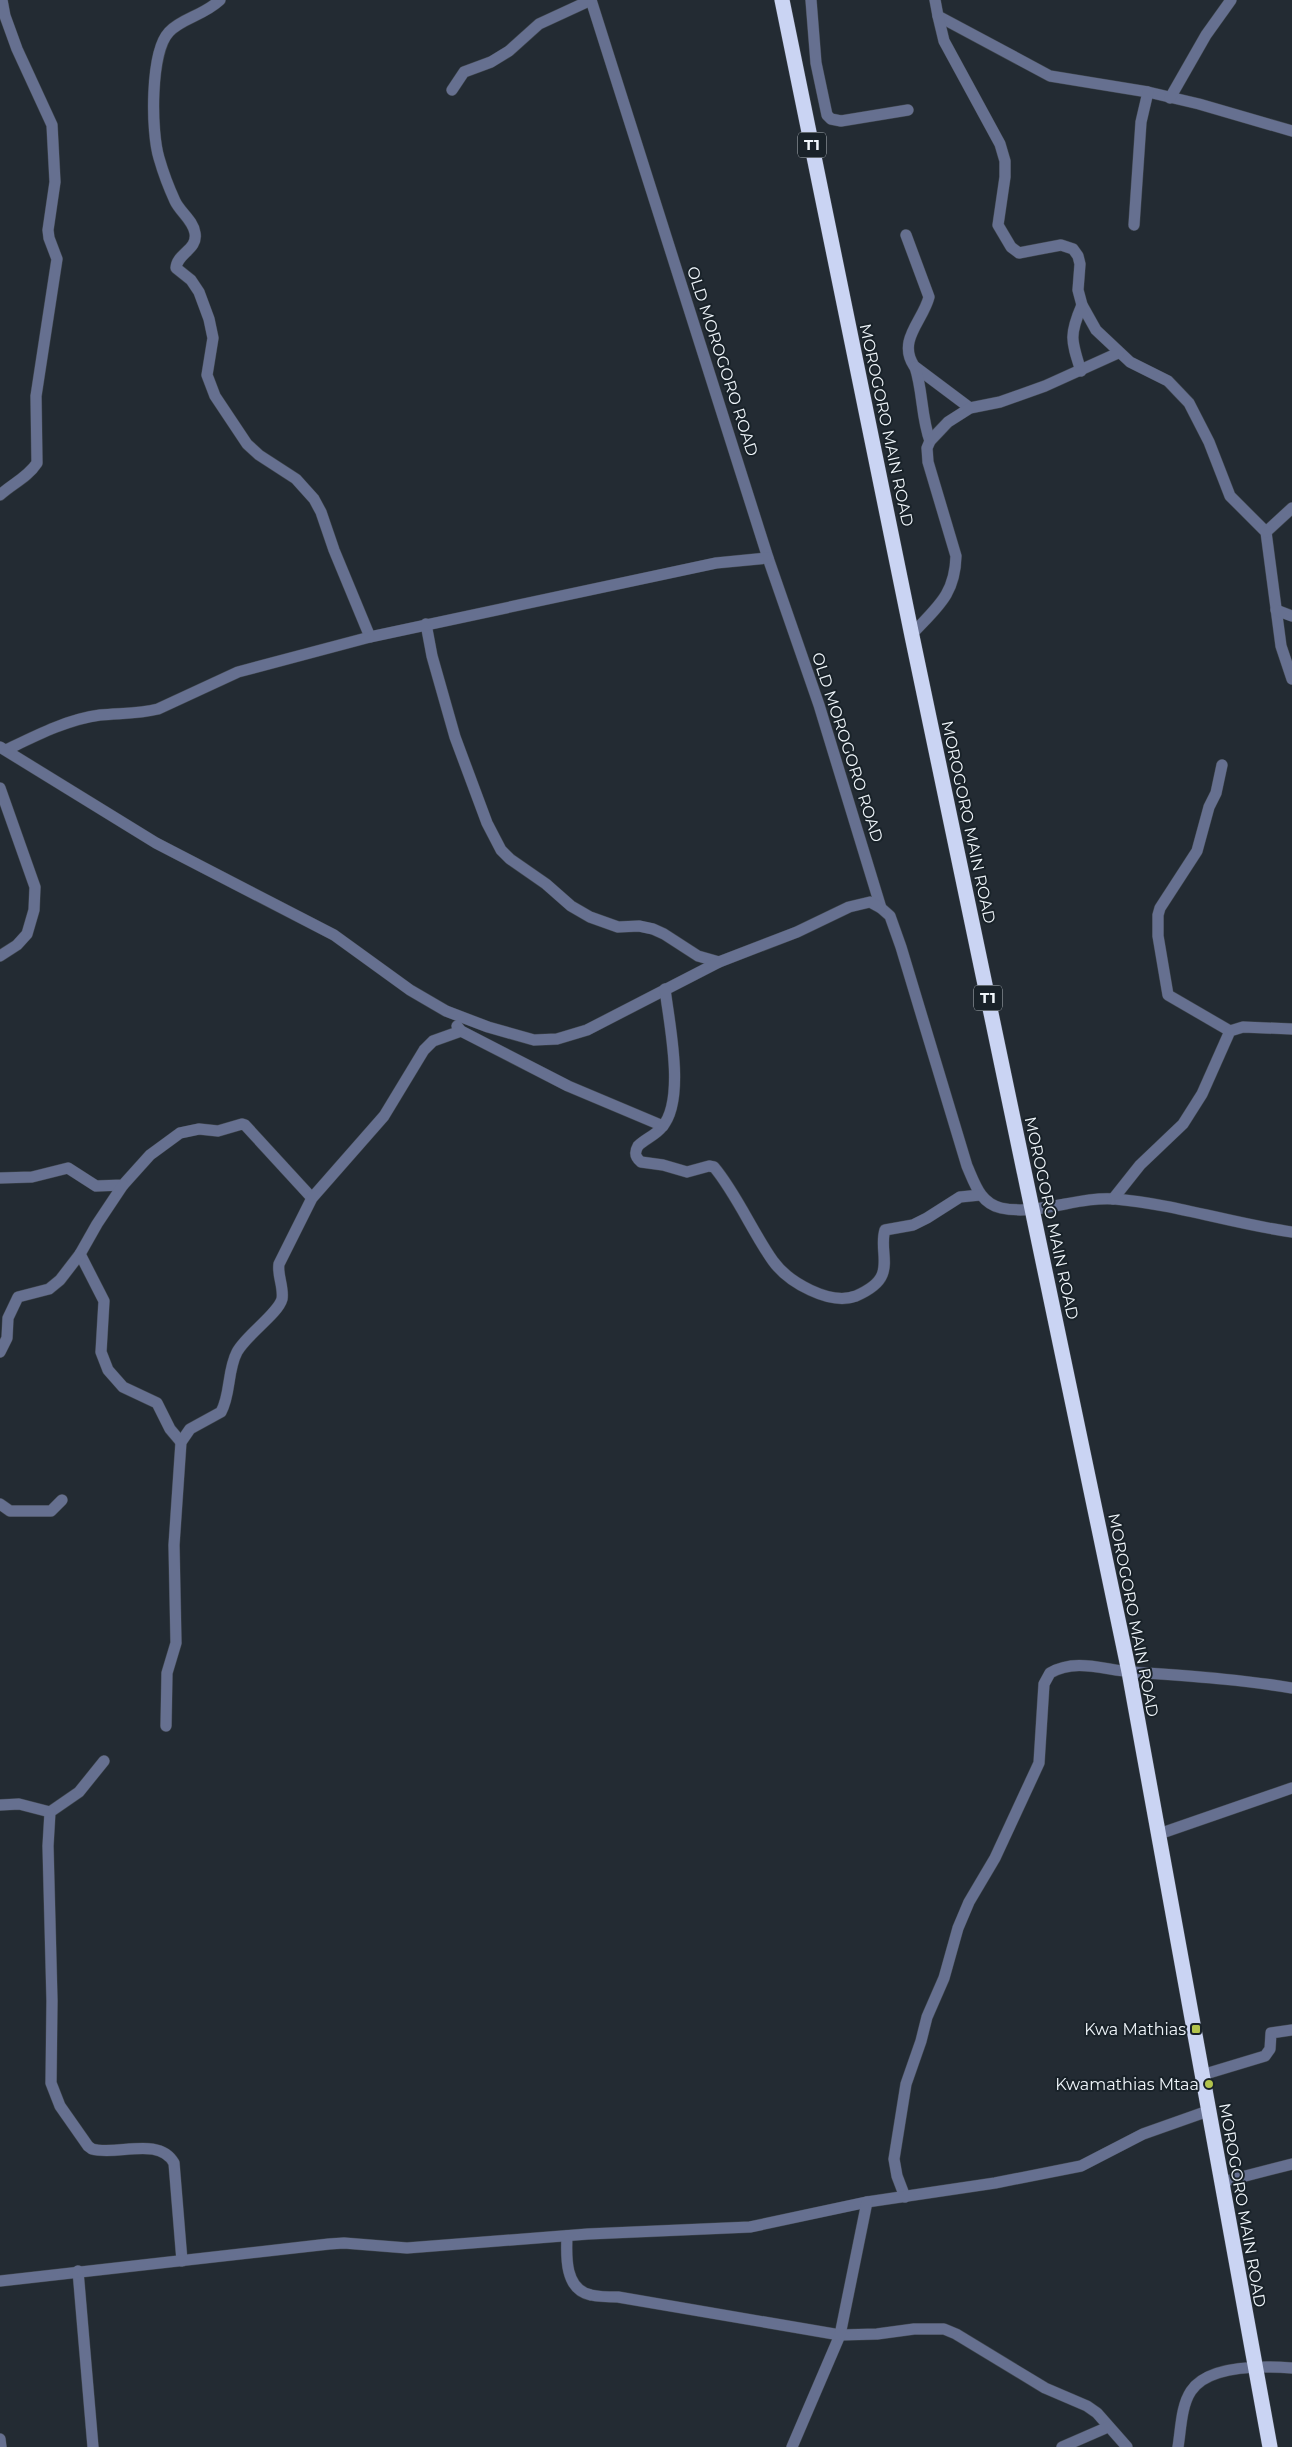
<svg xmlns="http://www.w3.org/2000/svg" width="1292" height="2447" font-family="Montserrat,sans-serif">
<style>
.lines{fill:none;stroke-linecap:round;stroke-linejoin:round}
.minor-casing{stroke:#40474f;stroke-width:12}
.highway-casing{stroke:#40474f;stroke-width:16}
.minor{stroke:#667090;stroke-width:11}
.highway{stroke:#cad4f3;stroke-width:15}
.poi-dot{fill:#b2c34c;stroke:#192229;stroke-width:2}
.labels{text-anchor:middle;stroke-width:4;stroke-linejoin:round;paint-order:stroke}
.shield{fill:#192229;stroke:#b0b6bc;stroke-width:1}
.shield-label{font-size:15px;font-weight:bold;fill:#f0f6fb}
.street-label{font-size:16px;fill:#f0f6fb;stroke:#192229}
.poi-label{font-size:16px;fill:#f0f6fb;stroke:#192229;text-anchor:end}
</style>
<rect width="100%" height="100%" fill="#232b33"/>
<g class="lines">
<g class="minor-casing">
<g id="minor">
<path d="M220 0C203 16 182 18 169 32 150 52 151 132 159 158 163 172 169 188 175 201 180 212 193 220 195 233 198 250 177 253 176 268L191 280 199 292 209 319 213 338 207 375 215 396 247 444 259 455 296 479 314 499 321 512 334 550 370 637"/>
<path d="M591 0 768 558 819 705 881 908 890 916 901 947 967 1166C975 1184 980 1203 1001 1208 1038 1216 1078 1196 1115 1199 1175 1204 1233 1224 1292 1232"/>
<path d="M811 0 816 63 827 115 831 119 841 121 908 110"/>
<path d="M935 0 938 16 1050 76 1148 92 1199 104 1292 131"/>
<path d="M938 16 944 41 1000 144 1005 161V177L998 225 1011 247 1019 253 1061 245 1073 249 1078 256 1080 264 1078 290 1082 305 1096 330 1130 362 1168 381 1189 403 1209 442 1230 496 1266 532 1281 646 1292 679"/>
<path d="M452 90 464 72 491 62 509 51 539 24 591 0"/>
<path d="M1170 98 1206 35 1231 0"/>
<path d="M1134 225 1141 122 1148 92"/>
<path d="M906 235 929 297C923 321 897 340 914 366L970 408"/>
<path d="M915 367C923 391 921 417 930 441"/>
<path d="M1081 371C1071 340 1069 335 1082 305"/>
<path d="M0 495C12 484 28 477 37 463L36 396 57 259 49 238 48 230 55 182 52 125 17 49 5 16 2 0"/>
<path d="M1266 532 1292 508"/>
<path d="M1276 610 1292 616"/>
<path d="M426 624 432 656 455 737 487 823 501 850 510 859 546 884 571 906 590 917 618 927 639 926 653 929 664 934 698 956 719 962"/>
<path d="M912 634C937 607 955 595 956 556L928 462 927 448 930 441 948 422 970 408 1000 402 1045 386 1118 353"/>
<path d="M0 747 156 843 334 935 410 990 446 1011 488 1027 534 1040 557 1039 587 1030 719 962 797 932 849 907 870 902 881 908"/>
<path d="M6 750C35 736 68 719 100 715 120 713 139 714 158 709L238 672 370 637 716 563 768 558"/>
<path d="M1222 765 1216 793 1209 807 1197 851 1160 908 1158 915V936L1168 995 1230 1031"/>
<path d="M0 788 35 887 34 910 27 934 17 945 0 956"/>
<path d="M665 989C669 1023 686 1100 662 1127 656 1135 645 1139 638 1146 634 1153 635 1157 641 1162L663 1165 687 1172 709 1166 714 1167C736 1193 753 1233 773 1261 788 1282 830 1306 856 1296 865 1292 878 1285 882 1275 888 1261 880 1245 885 1230L913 1225 927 1218 960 1197 980 1195"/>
<path d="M457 1026 461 1031 568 1086 663 1126"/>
<path d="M0 1178 32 1177 68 1168 96 1186 123 1185 150 1155 180 1133 199 1129 218 1131 242 1124 245 1125 312 1198"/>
<path d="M1113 1199 1140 1165 1183 1124 1202 1094 1230 1031 1243 1027 1292 1029"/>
<path d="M80 1254 104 1301 101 1352 108 1370 123 1387 157 1403 170 1429 181 1442"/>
<path d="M0 1352 7 1338 8 1318 18 1297 49 1289 60 1280 80 1254 97 1224 123 1185"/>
<path d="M0 1504 10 1511H51L62 1500"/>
<path d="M166 1726 167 1673 176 1643 174 1545 181 1442 190 1429 221 1412C231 1394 227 1371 237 1352 246 1335 278 1314 282 1299 284 1287 277 1275 279 1264L312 1198 384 1116 424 1050 433 1041 461 1031"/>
<path d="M104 1761 79 1792 50 1812 48 1846 52 2001 51 2083 60 2106 88 2146 92 2149C117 2156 159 2136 174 2163L182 2261"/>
<path d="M0 1805 19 1804 50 1812"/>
<path d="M1159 1834 1292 1788"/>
<path d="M1202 2075 1265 2056 1270 2049 1271 2033 1292 2030"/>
<path d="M1222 2182 1292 2164"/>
<path d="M905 2197 897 2176 894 2159 906 2084 921 2041 927 2017 944 1978 958 1928 969 1902 995 1858 1039 1763 1044 1684 1050 1673C1076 1658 1104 1670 1132 1672 1186 1676 1239 1679 1292 1688"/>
<path d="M567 2236C566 2257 565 2290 591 2295 600 2297 609 2297 618 2297L840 2335 877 2334 914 2329H944L956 2334 1045 2388 1087 2406 1097 2413 1127 2447"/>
<path d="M78 2271 93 2447"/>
<path d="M0 2281 329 2244 344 2243 407 2248 588 2234 750 2227 867 2202 995 2183 1081 2166 1143 2134 1208 2111"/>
<path d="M0 2439 1 2447"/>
<path d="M792 2447 840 2335 867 2202"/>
<path d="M1062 2447 1108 2427"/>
<path d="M1178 2447C1181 2429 1181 2406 1191 2391 1209 2364 1264 2366 1292 2368"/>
</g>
</g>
<g class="highway-casing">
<path id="highway" d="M782 0 912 636 1129 1672 1270 2447"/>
</g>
<use href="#minor" class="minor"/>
<use href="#highway" class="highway"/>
</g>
<g class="poi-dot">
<rect x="1191" y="2024" width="10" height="10" rx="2.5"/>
<circle cx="1209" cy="2084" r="5"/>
</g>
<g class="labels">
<g class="shield">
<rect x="798" y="132.5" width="28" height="25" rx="4"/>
<rect x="974" y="985.5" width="28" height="25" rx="4"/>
</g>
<g class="shield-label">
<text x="812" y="150">T1</text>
<text x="988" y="1003">T1</text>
</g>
<g class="street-label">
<text transform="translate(723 361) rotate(72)" y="6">OLD MOROGORO ROAD</text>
<text transform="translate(887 425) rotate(78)" y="6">MOROGORO MAIN ROAD</text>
<text transform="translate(848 747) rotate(72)" y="6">OLD MOROGORO ROAD</text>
<text transform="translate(969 822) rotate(78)" y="6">MOROGORO MAIN ROAD</text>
<text transform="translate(1052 1218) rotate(78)" y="6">MOROGORO MAIN ROAD</text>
<text transform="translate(1134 1615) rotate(79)" y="6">MOROGORO MAIN ROAD</text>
<text transform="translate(1243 2205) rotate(80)" y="6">MOROGORO MAIN ROAD</text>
</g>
<g class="poi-label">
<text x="1186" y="2035">Kwa Mathias</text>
<text x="1199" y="2090">Kwamathias Mtaa</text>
</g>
</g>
</svg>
